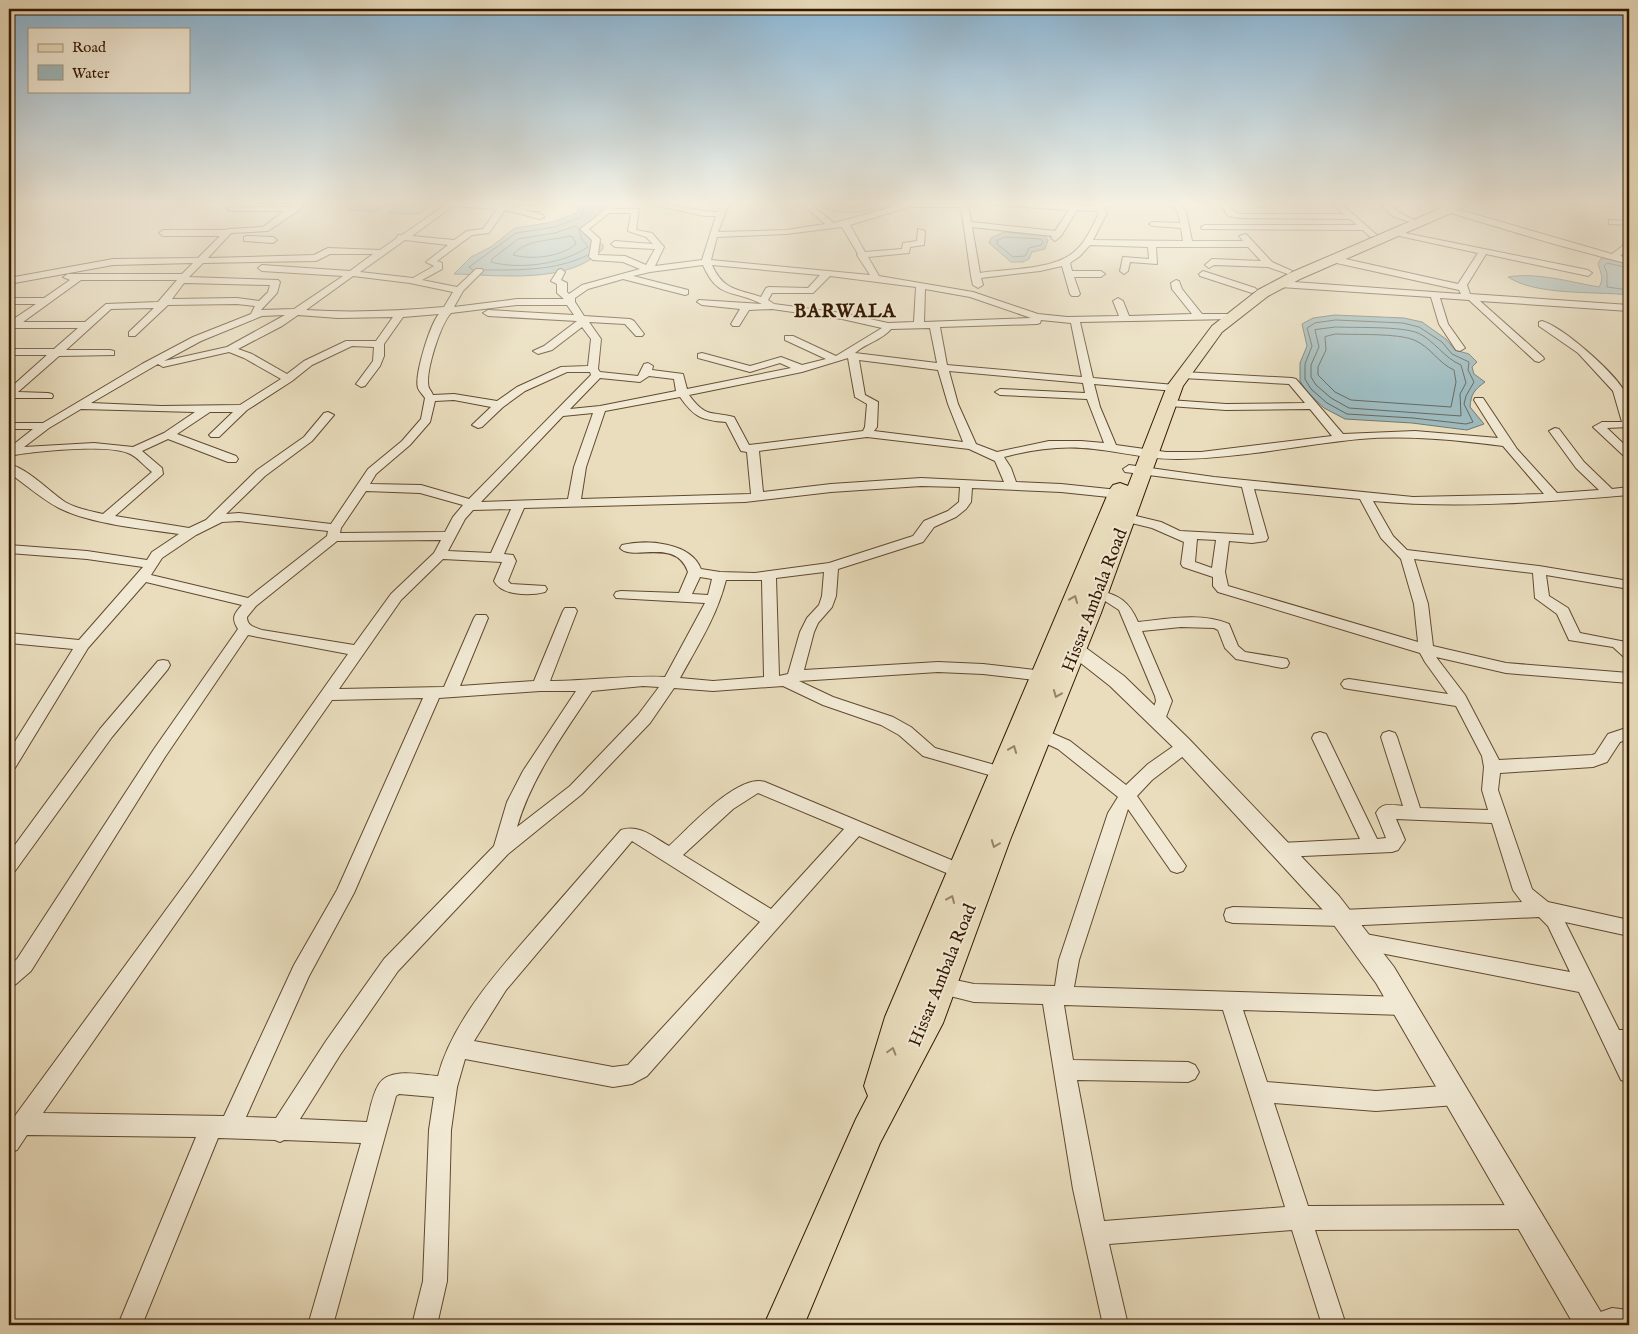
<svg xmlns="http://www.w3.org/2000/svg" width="1638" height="1334" font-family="'IM FELL English',serif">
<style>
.water{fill:#9db9bc;stroke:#737971}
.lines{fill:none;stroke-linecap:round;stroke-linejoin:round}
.shore{stroke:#68685e;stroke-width:1}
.minor-casing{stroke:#61492f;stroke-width:2}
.tertiary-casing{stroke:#61492f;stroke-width:2}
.primary-casing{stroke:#341800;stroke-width:2}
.minor{fill:#f1e9d4;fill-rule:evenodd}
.tertiary{fill:#f1e9d4;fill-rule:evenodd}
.primary{fill:#e9ddbd;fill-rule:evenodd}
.oneway{stroke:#988468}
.labels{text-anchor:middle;stroke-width:4;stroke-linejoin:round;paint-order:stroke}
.street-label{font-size:18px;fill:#341800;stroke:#f1e9d4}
.far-district-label{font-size:19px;font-weight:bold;letter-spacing:1px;fill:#341800;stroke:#f1e9d4}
</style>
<rect width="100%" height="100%" fill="#e9ddbd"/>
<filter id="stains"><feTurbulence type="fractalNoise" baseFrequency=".004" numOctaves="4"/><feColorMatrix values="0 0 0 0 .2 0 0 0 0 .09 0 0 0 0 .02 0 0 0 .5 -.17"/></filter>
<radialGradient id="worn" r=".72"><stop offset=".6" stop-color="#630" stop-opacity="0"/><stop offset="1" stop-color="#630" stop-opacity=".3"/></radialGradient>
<g class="water">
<path d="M358 203H389L377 212 348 210Z"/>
<path d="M401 203H433L420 214 389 213Z"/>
<path d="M564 203H612L590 228 591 234 603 245V249C570 285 498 275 454 274L471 257 491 247 515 228 553 222 579 212 578 208Z"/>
<path d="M816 203H908C882 207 838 222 816 203Z"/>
<path d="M1004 232 1044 235 1048 240 1045 249 1032 252 1029 259 1023 262H1011L989 243 991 238Z"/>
<path d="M1601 258 1629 264V295C1594 291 1537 296 1508 277 1537 272 1570 282 1599 287 1604 279 1601 273 1598 264Z"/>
<path d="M1335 315 1404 318 1422 322 1446 339 1455 350 1469 354 1477 362 1472 367 1474 374 1485 382C1474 390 1471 394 1470 407L1484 424 1467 430 1412 423 1345 419 1324 408 1307 392 1300 381V363L1307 346 1302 324 1313 318Z"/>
</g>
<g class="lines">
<g class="shore">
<path d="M825 203 850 208 881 203"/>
<path d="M579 229 576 226 555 233 518 239 492 259 491 262C520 270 563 264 588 247L582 239 579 230"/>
<path d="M570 236 573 237 576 244C561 257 532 260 513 255 525 239 552 241 570 236Z"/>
<path d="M1005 237 1041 239 1043 242 1041 245 1029 248 1025 256 1013 257 997 244V241Z"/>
<path d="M1629 268 1607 263 1604 266 1607 273V287L1629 290"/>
<path d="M473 270 469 267 516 233 555 227 581 217 584 208 579 203"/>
<path d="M484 270C520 270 555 271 588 255"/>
<path d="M1336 320 1403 323 1419 327 1442 342 1452 354 1469 362 1468 370 1474 382 1466 396 1464 404 1473 422 1466 424 1413 418 1347 414 1327 403 1311 389 1305 379V364L1312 346 1307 328 1315 323Z"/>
<path d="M1336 327C1356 328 1401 326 1418 333 1435 341 1444 358 1461 365L1466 383 1460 394 1461 416 1349 408 1331 398 1316 385 1311 377V365L1319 347 1315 330Z"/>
<path d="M1336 334C1356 335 1397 333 1414 340 1431 347 1438 363 1454 370L1456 382 1451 407 1351 400 1335 392 1318 375V367L1326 350 1325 337Z"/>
</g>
<g class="minor-casing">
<g id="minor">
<path d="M296 203H305L298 211 268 231 231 233 208 258 314 255 328 248 380 250 397 238 398 235H402L448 203 503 204 517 203 512 206 518 208 521 205 534 206 539 203H548L539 211 524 210 543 215 544 217 540 219 505 210 489 233 472 235 437 261 442 263V269L422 280 457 287 476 269H482L483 271 463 291 454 307 517 299H564L557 293V284L551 281 558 270 561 269 565 272 561 280 567 283V292L569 294 582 285 640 269 623 262 593 260 589 257 592 240 580 229 595 218 611 203H619L614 209H639L636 230 652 233 664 247 655 266 702 260 716 216H705L653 205 652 203C675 203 695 212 718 212L721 203H729L718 232 786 230 825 224 801 203H809L834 223 907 203H968L971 222 1055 231 1069 210 992 205 988 203H1031L1096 206 1094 203H1102L1107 213 1093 240 1183 241 1181 228 1153 226 1149 224 1153 222 1180 223 1178 212 1170 203H1178L1186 212 1192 241H1243L1239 236 1246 234 1272 262 1292 271 1288 274 1268 267 1214 265 1209 268 1205 265 1212 259 1261 261 1248 247H1156L1157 264 1130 262 1128 271 1124 274 1120 271 1123 257 1149 259 1148 247 1090 245 1080 256 1070 263 1072 271H1101L1105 274 1101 277H1074L1080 294 1078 296H1072L1070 294 1062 266 1040 271 981 278 983 285 978 288 973 285 971 276 961 207H909L850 225 865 252 902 249 903 243 917 241 918 229 925 231 924 245 910 247 909 253 868 257 879 276 973 292 1038 314 1067 317 1119 316 1113 301 1118 298 1123 301 1129 316 1192 314 1172 289 1171 283 1176 280 1179 281 1182 289 1202 314H1236L1238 316 1233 319 1080 322 1093 378 1175 385 1180 388 1175 391 1094 384 1100 407 1116 445 1166 452H1201L1332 436 1310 409 1226 410 1169 406 1164 403 1169 400 1226 404 1305 403 1289 384 1183 378 1178 375 1183 372 1292 378 1296 379 1343 434 1415 431 1498 438 1474 400 1475 398H1483L1517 449 1557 493 1599 490 1576 468 1549 431 1555 428 1559 429 1584 462 1612 489 1629 487V495C1545 502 1458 509 1373 501L1393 536 1407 550 1539 566 1629 581V589L1546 575 1549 596 1568 608 1580 633 1626 642 1629 645V659L1624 657 1613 647 1569 640 1557 614 1535 598 1533 573 1414 559 1428 604 1433 646 1506 663 1629 673V683L1506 673 1436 657 1465 695 1499 760 1592 755 1595 754 1608 734 1629 727V739L1620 742 1607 762 1593 767 1500 773 1498 790 1532 889 1548 902 1629 920V936L1565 922 1619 1030H1629V1083L1621 1080 1579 992 1360 949 1353 947 1350 941 1353 935 1360 933 1570 972 1548 926 1539 917 1342 926 1233 923 1226 921 1224 915 1226 909 1233 907 1342 910 1522 902 1513 890 1492 823 1396 819 1405 840 1398 850 1392 852 1281 857 1275 855 1272 850 1275 845 1281 843 1360 839 1312 738 1314 734 1320 732 1326 734 1377 839 1386 838 1376 813C1382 802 1392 805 1403 806L1381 737 1383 733 1389 731 1395 733 1397 737 1420 808 1488 810 1482 790 1484 767 1482 756 1456 706 1349 689 1344 688 1341 684 1344 680 1349 679 1448 694 1425 662 1420 653 1218 592 1213 586V577L1183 567 1181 564 1184 542 1152 528 1111 518 1109 515 1115 511 1161 522 1180 531 1254 535 1242 487 1125 472 1123 469 1129 465 1214 477 1413 497 1544 494 1503 446C1456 440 1408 435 1360 439 1300 445 1241 458 1180 459 1151 460 1122 452 1094 449 1064 445 1033 449 1004 457L1011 468 1016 482 1061 484 1128 491 1134 495 1128 499 1061 492 972 488 971 502 966 509 956 517 934 527 923 542 838 569 836 596 832 607 818 623 814 632 804 670 938 662 983 664 1043 671 1048 672 1051 676 1048 680 1043 681 983 674 938 672 799 681 833 697 893 717 911 727 935 748 1009 769 1011 773 1009 777 1003 779 923 756 899 735 881 725 823 705 783 686 713 691 674 688 650 723 582 794 508 854 398 971 340 1055 300 1119 367 1122C370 1110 372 1095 379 1084 390 1067 421 1075 438 1076 452 1021 501 967 538 925 566 893 593 862 621 830 640 824 653 837 669 846 688 829 738 773 765 782L968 867 971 872 968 877 962 879 956 877 859 836 647 1076 632 1084 613 1087 465 1059 457 1087 451 1130 447 1281 437 1325H412L423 1281 429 1130 434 1097 399 1094 396 1096 333 1325H308L361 1143 284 1140 280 1142 275 1140 218 1138 142 1325H118L196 1137 27 1135 17 1150 9 1153V1124L193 873 348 654 248 635 165 757 31 971 16 984 9 987V966L17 959 154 749 238 629C231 618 234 614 242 605L146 582 88 648 15 768 9 770V751L73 649 9 643V633L79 640 143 567 87 559 9 553V545L87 551 147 560 152 552 179 534C144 529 90 524 59 508 43 500 25 484 9 473V464C28 469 49 491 65 502 77 509 91 511 103 514L152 472C144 466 137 456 128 453 105 444 33 451 9 456V448L33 429H9V423H43L142 364 193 337 251 314 255 306 237 304 168 305 135 336H129V332L154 308 111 309 66 350H110L114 351V355L59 356 18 392 48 393 52 394 53 396 52 398H9V389L47 355H9V349H54L78 328H9V322L36 304H9V298H44L70 280 63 277 68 274H182L193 263 113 265 9 284V278L113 259 198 258 220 236H163L159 233 163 230H225L229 229 263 227 284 211H231L227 209 231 207H291ZM453 206 497 209 483 229 467 231 454 240 412 236ZM1077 210 1098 211 1099 213C1092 227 1086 242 1074 252 1054 270 1006 269 980 273L972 227 1052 236 1051 238 1055 241 1061 236ZM609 213H631L628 231 646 237 653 244 615 241 611 244 615 247 655 249 646 265 625 256 598 255 600 239 589 229ZM842 227 858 254 857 255 870 275 711 260 717 237 786 234ZM405 240 448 245 426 262 434 266 413 278 360 272ZM330 254H373L350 271 262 265 258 268 262 271 343 276 294 309 261 310 277 293 280 282 278 280 189 277 203 263 316 261ZM703 265C718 300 733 289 762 304L699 300 697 302 702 305 740 309 731 324 733 326H739L749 310 772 309 842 319 882 328 836 356 793 336H785V340L826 359 802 365 781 357 750 366 702 353 698 354V358L750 372 780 363 791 368 687 389 683 374 652 370 653 366 648 363 644 364 638 376 600 372 598 369 601 339 589 322 625 324 636 336H642L644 334 634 321 630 319 584 316 575 302V298L588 289 623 279 685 295 688 294V290L633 276 650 272ZM712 265 820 275 808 288 769 287 766 288 761 297C737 289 723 290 712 265ZM353 276 410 283 453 292 444 307C398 311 352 313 306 310ZM830 276 916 287 914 322 888 323 842 313 774 304 768 300 772 293H813ZM81 280H177L158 302 106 304 85 322H23ZM184 283 270 285 268 292 259 301 237 298 172 299ZM925 289 970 297 1031 318 924 322ZM517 305H567L574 315 488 310 483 313 488 316 577 321 544 346 533 351 538 354 552 350 582 327 591 339 588 366 561 367 517 387 497 401 454 394 433 395C432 392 430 390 429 388 424 374 441 323 451 313ZM439 314C430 324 414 376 418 388 419 391 423 395 425 398L421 419 402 441 368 469 331 524 239 513 226 514 265 476 312 441 334 415 328 412 324 413 304 437 257 470 206 520 189 528 115 516 163 474 162 468 142 451 168 439 228 462H236L238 459 236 456 177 434 210 412H233L209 435 211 437H219L247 410 292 381 312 365 352 346 374 347 373 361 356 384 361 387 365 386 380 366 384 356V344L403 317ZM285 315 227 347 164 361 201 341 262 316ZM298 315 338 318 393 317 376 341H346L304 361 287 374 252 354 238 349 282 326ZM1041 320 1071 323 1082 377 947 365 940 327 1037 324 1040 323ZM930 328 937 363 855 353C866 343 882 340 891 329ZM229 352 244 358 281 379 240 405 161 406 91 403 158 364 163 367ZM848 358 855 397 867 404 865 427 863 431 749 445 734 417C710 411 706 418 689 395L802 372ZM859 360 938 370 948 404 963 442 874 431 877 427 878 402 865 395ZM949 371 1083 383 1085 393 1000 389 995 392 1000 395 1087 399 1104 443 1081 441H1049L997 452 976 444 958 404ZM567 372H590L591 375 469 499 421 485 370 484 376 474 410 445 430 422 435 401 454 400 491 407 472 425 478 428 482 427 503 407 525 391ZM649 376 674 379 676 391 600 406 570 409 600 378 640 382ZM680 397C694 417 701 420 726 422L741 451 747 452 751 494 581 499 586 467 605 411ZM81 409 195 412 164 433 133 447 94 443 24 447 49 428ZM593 413 574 467 568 499 481 502 563 416ZM867 437 969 449 995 461 1004 482 921 478 831 484 763 492 759 451ZM921 486 960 487 959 502 948 511 924 521 913 536 829 563 755 573 720 572 701 569C691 542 646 539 622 545L620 548C633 562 676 537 688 572L679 593 621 591 616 592 614 595 616 598 705 603 665 677C627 675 588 681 550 681L577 611 575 608H565L563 611 534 681 460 686 488 618 486 615H476L474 618 444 687 339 689 401 600 443 559 502 562 494 581C502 596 530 596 545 592L547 589 545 586 511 584 508 581 516 561 513 555 504 554 524 508 745 502 831 492ZM1254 489 1360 499 1381 538 1401 559 1414 604 1418 642 1228 586 1225 572 1229 541 1252 543 1266 541 1268 538ZM366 491 420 493 463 505 453 517 445 532 340 533 341 528ZM511 509 491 553 448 551 465 519 473 510ZM239 521 328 531 327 536 248 598 151 575 162 558 196 535 222 522ZM1197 539 1216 540 1212 568 1195 562ZM441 540 434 553 391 594 354 645 262 630C254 627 247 626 247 617L256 606 337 541ZM824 572 822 596 819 605 807 618 800 632 788 674 779 676 776 578ZM700 577 712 579 708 595 692 594ZM726 580H762L764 677 713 681 680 678C697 647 717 616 726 580ZM643 686 659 687 638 715 570 786 517 827C532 776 563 735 592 691ZM540 691H576L523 771 507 802 494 846 384 959 326 1041 276 1118 246 1117 309 976 354 893 439 698ZM423 698 337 890 294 965 224 1116 43 1113 332 700ZM758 793 844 829 771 909 683 855 733 809ZM632 841 760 922 628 1065 613 1067 474 1041 506 990Z"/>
<path d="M1219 203H1227L1234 212 1240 214H1344L1331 203H1340L1377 235 1370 237 1363 230 1202 229 1201 227 1205 225H1357L1350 219 1240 218 1228 216Z"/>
<path d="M1380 203H1388L1398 212 1414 220 1410 222 1392 216Z"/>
<path d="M1444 207H1450L1612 254 1629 241V247L1620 256 1629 258V264L1554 244 1444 211Z"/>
<path d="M1609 220 1629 221V225L1609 224Z"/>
<path d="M1390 230 1588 270 1592 273 1588 276 1486 254 1467 285 1470 294 1629 305V311L1480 301 1543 357 1544 359 1539 362 1535 361 1469 300 1440 298 1448 324 1465 348 1460 351 1456 350 1439 324 1431 297 1280 287 1275 284 1280 281 1461 294 1459 290 1332 262 1328 259 1332 256 1458 284 1478 253 1390 234Z"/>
<path d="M247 236 273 237 277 240 273 243 244 241V237Z"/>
<path d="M1203 271 1255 288 1257 290 1252 293 1200 276 1199 274Z"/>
<path d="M1542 321C1563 327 1611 370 1623 389 1629 400 1629 415 1629 427L1607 428 1629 449V458L1625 457 1593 427 1602 422H1622L1613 391 1578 353 1539 326V322Z"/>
<path d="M1097 590C1119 595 1129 601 1138 622 1167 619 1202 612 1229 624L1238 646 1245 652 1282 658 1287 659 1289 663 1287 667 1282 668 1236 659 1225 648 1218 630 1214 628 1181 627 1142 631 1172 701 1163 725 1157 727 1151 725 1149 721 1156 701 1155 696 1119 610 1105 601 1092 597 1090 594 1092 591Z"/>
<path d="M163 660 168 661 170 665 168 669 112 737 15 871 9 873V853L100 729 158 661Z"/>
<path d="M1040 728 1070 741 1126 785 1148 764 1178 743 1184 741 1190 743 1192 747 1190 751 1152 780 1137 796 1186 866 1183 871 1177 873 1171 871 1128 809 1079 960 1074 987 1403 997 1410 1000 1413 1006 1410 1012 1403 1015 1243 1010 1267 1082 1376 1091 1456 1085 1464 1088 1467 1095 1464 1102 1456 1105 1376 1111 1274 1103 1308 1206 1527 1205 1535 1209 1539 1217 1535 1225 1527 1229 1315 1230 1346 1325H1322L1292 1230 1109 1244 1128 1325H1103L1073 1189 1043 1004 974 1002 934 992 931 986 934 980 941 977 974 984 1055 986 1059 960 1108 813 1118 797 1058 749 1034 738 1032 734 1034 730ZM1064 1005 1223 1010 1285 1207 1104 1221 1077 1080 1188 1082 1195 1079 1199 1072 1195 1065 1188 1062 1073 1060Z"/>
<path d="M1612 1308 1629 1310V1325H1586L1589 1316Z"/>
</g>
</g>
<g class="tertiary-casing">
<path id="tertiary" d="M1065 632 1071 634 1082 645 1124 676 1189 739 1339 896 1394 967 1602 1314 1607 1325H1574L1376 983 1323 910 1175 749 1110 686 1068 653 1056 638 1059 634Z"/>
</g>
<g class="primary-casing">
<path id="primary" d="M1453 203H1469L1467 206 1300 279 1268 296 1222 332 1183 386 1101 613 1010 840 943 1023 880 1143 804 1325H764L856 1119 868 1096 864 1086 885 1017 1110 489 1113 485 1120 483 1128 486 1167 386 1212 326 1258 290 1290 273Z"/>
</g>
<use href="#minor" class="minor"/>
<use href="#tertiary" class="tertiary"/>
<use href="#primary" class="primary"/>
</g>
<defs><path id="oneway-chevron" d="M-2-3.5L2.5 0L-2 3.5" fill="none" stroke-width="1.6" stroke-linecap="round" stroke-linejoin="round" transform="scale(1.25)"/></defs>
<g class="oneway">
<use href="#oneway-chevron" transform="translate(1074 599) rotate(-68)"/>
<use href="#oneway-chevron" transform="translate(1057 694) rotate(112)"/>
<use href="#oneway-chevron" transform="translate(1013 749) rotate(-68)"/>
<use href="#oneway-chevron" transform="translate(995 844) rotate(111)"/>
<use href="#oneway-chevron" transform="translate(951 899) rotate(-67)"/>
<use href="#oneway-chevron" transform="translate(892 1051) rotate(-74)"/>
</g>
<linearGradient id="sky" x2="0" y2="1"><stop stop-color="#8ab6d6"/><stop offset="0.52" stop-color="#f5f0e1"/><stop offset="1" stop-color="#f5f0e1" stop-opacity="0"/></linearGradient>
<rect width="1638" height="390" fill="url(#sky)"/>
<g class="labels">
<g class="street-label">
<text transform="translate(1094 600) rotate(-69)" y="6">Hissar Ambala Road</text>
<text transform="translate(942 975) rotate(-68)" y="6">Hissar Ambala Road</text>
</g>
<g class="far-district-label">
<text x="845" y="317">BARWALA</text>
</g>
</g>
<rect width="1638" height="1334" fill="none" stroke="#e9ddbd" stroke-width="30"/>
<rect x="10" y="10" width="1618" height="1314" fill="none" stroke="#341800" stroke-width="2.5"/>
<rect x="15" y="15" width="1608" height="1304" fill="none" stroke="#341800"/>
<rect x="28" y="28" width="162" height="65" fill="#f1e9d4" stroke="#a5957f"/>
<rect x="38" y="44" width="25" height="8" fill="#e9ddbd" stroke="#a5957f"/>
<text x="72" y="52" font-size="15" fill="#341800">Road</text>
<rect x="38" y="65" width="25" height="15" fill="#9db9bc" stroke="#a5957f"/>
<text x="72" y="78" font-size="15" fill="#341800">Water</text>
<rect width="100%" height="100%" filter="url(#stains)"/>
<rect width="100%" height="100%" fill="url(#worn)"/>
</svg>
